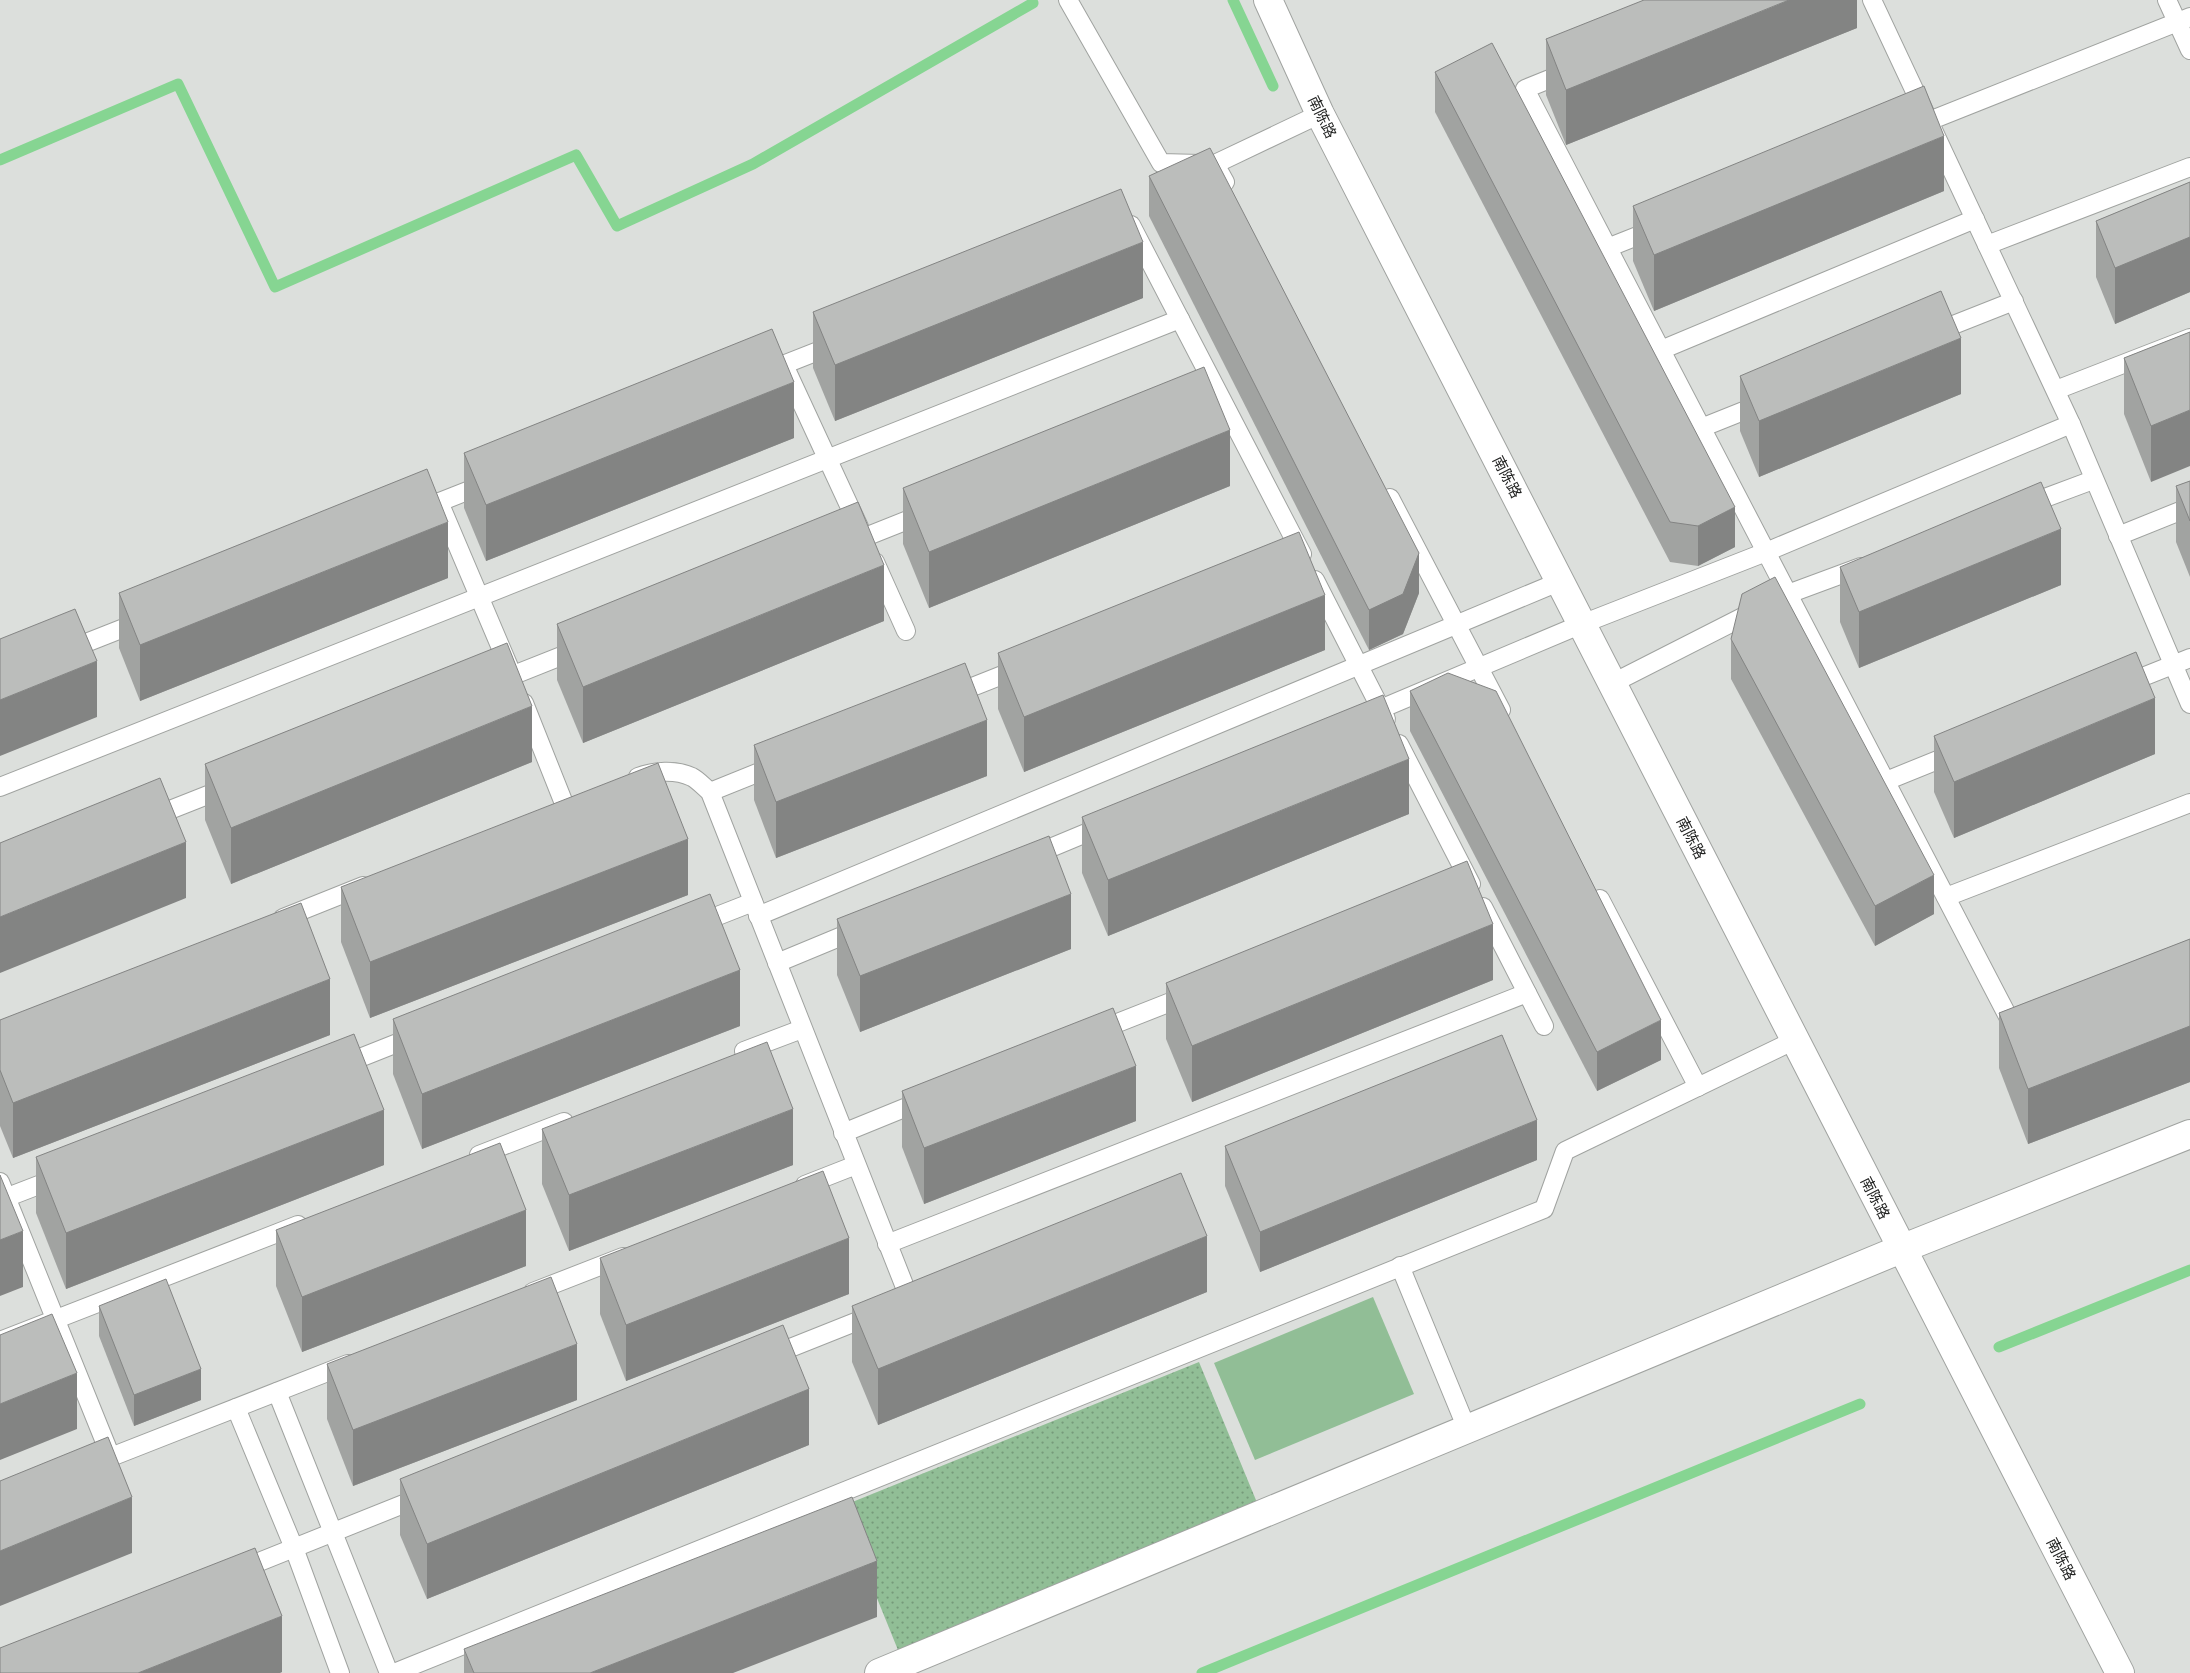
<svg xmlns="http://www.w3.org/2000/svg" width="2190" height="1673" font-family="'DM Sans','Noto Sans SC',sans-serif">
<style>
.grass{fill:url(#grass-dots)}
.pitch{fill:#91be96}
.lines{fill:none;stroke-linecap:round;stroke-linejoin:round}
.stream{stroke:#86d592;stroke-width:11}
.service-casing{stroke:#a0a3a0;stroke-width:20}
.minor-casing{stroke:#a0a3a0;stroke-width:30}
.tertiary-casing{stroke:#a0a3a0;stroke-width:30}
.service{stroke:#fff;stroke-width:18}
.minor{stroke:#fff;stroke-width:28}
.tertiary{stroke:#fff;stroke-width:28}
.wall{fill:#a1a3a1}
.shaded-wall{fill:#838483}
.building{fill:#bbbdbb;stroke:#838483}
.labels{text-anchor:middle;stroke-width:5;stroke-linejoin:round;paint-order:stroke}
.street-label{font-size:15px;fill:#222322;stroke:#fff}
</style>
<defs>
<pattern id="grass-dots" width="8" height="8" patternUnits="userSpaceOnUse" patternTransform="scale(1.25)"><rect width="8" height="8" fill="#91be96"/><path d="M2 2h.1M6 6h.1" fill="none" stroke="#769a7a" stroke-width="1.8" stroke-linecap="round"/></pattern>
</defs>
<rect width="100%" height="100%" fill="#dcdfdc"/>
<path class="grass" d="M1199 1362 1258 1505 898 1650 840 1507Z"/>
<path class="pitch" d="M1373 1297 1414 1394 1255 1460 1214 1363Z"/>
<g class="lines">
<g class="stream">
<path d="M1233 0 1273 86"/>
<path d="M0 160 178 84 275 287 576 155 617 226 753 164 1033 3"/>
<path d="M1999 1347 2190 1270"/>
<path d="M1202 1673 1860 1404"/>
</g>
<g class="service-casing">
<g id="service">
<path d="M1068 0 1161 163 1200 164"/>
<path d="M1872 0 2071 424 2190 704"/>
<path d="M2167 0 2190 50"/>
<path d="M1567 72 1525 89 2015 1030 2018 1029"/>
<path d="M1919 125 2190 17"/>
<path d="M1225 182 1215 164 1320 114"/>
<path d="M1131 225 1302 554"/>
<path d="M1987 245 2190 167"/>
<path d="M1607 248 1655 229"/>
<path d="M1933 333 2014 301"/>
<path d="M1661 350 1975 219"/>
<path d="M784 365 859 527"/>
<path d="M765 372 836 344"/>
<path d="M2056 390 2190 338"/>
<path d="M1701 428 1761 404"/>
<path d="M1390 498 1501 710"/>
<path d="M439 502 509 667"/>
<path d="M2026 505 2093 480"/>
<path d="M419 510 485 484"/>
<path d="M2118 536 2190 507"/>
<path d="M850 543 923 514"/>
<path d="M875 562 906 631"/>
<path d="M1315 580 1386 719"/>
<path d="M68 650 139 622"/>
<path d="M496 682 579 649"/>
<path d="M1613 683 1788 594 1861 567"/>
<path d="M2125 684 2190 658"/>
<path d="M952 695 1020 668"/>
<path d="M524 703 565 806"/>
<path d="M1371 713 1582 624 1766 552 2071 424"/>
<path d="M1399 744 1471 884"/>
<path d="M638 777C654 771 675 769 692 777 698 780 704 787 710 792L910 1300"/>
<path d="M1886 781 1955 753"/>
<path d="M0 787 1180 319"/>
<path d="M710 792 777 765"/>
<path d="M152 817 228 787"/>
<path d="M1031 856 1103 826"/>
<path d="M1946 897 2190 803"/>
<path d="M1600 899 1698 1087"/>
<path d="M1483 907 1544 1026"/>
<path d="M758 916 1561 581"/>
<path d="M283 918 363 886"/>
<path d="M697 924 753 902"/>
<path d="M777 963 859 929"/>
<path d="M1097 1031 1186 996"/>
<path d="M744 1051 802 1029"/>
<path d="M342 1065 415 1036"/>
<path d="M843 1133 924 1100"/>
<path d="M479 1155 564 1122"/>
<path d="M0 1182 111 1457"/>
<path d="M805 1185 856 1165"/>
<path d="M0 1200 57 1178"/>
<path d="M887 1244 1527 993"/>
<path d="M1400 1266 1467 1429"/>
<path d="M533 1292 623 1257"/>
<path d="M0 1341 298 1225"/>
<path d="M770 1356 873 1315"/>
<path d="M277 1392 389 1673"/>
<path d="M236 1408 294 1548 340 1673"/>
<path d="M93 1464 348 1364"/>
<path d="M239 1570 421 1497"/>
<path d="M394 1673 1544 1209 1565 1151 1795 1040"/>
</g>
</g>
<g class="minor-casing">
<path id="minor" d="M879 1673 1901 1249 2190 1134"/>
</g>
<g class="tertiary-casing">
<path id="tertiary" d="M1268 0 1320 114 2120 1673"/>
</g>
<use href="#service" class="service"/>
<use href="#minor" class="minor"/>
<use href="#tertiary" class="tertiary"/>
</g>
<g class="wall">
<path d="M1857 0V28L1566 145 1546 95V39Z"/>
<path d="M1435 72 1735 547 1698 566 1670 562 1435 112Z"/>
<path d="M1149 176 1419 593 1403 634 1369 650 1149 216Z"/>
<path d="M2190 182V292L2115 324 2096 277V221Z"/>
<path d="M1944 191 1654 311 1633 261V206Z"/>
<path d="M1143 298 835 421 813 368V312Z"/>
<path d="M2190 332 2151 482 2124 414V358Z"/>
<path d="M1740 376 1961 394 1759 477 1740 431Z"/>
<path d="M794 438 486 561 464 508V453Z"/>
<path d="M2190 481V577L2176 542V486Z"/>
<path d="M1230 486 929 608 903 544V488Z"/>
<path d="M1840 567 2061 585 1859 668 1840 622Z"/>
<path d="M448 578 140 701 119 648V593Z"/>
<path d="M884 621 583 743 557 680V624Z"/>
<path d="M1731 639 1934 914 1875 946 1731 679Z"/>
<path d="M1325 650 1024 772 998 709V653Z"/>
<path d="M1410 691 1661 1060 1597 1091 1410 731Z"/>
<path d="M1934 736 2155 754 1954 838 1934 792Z"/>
<path d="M754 745 987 776 776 858 754 800Z"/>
<path d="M532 762 231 884 205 820V764Z"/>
<path d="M1409 814 1108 936 1082 873V817Z"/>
<path d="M341 887 688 895 370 1018 341 942Z"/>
<path d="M837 919 1071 949 860 1032 837 975Z"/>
<path d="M2190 939V1082L2028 1144 1999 1068V1013Z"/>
<path d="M1493 980 1192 1102 1166 1039V983Z"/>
<path d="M393 1019 740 1026 422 1149 393 1074Z"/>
<path d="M0 1020 330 1035 13 1158 0 1126Z"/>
<path d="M902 1091 1136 1121 924 1204 902 1147Z"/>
<path d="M542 1129 793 1165 569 1251 542 1184Z"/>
<path d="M1225 1146 1537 1160 1260 1272 1225 1186Z"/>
<path d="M36 1157 384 1165 66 1289 36 1213Z"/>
<path d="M276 1230 526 1266 302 1352 276 1286Z"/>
<path d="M600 1258 849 1294 626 1381 600 1314Z"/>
<path d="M1207 1292 878 1425 852 1362V1306Z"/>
<path d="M99 1306 201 1400 134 1426 99 1336Z"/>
<path d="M327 1364 577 1400 353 1486 327 1419Z"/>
<path d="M809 1445 427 1599 400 1535V1479Z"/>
<path d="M464 1649 474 1673H464Z"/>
</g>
<g class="shaded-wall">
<path d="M1789 0H1857V28L1566 145V90Z"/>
<path d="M1944 136V191L1654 311V255Z"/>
<path d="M2190 237V292L2115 324V268Z"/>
<path d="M1143 242V298L835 421V365Z"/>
<path d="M1961 338V394L1759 477V421Z"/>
<path d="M794 382V438L486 561V505Z"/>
<path d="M2190 410V466L2151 482V426Z"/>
<path d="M1230 430V486L929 608V552Z"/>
<path d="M1735 507V547L1698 566V526Z"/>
<path d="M448 522V578L140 701V645Z"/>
<path d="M2061 529V585L1859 668V612Z"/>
<path d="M1419 553V593L1403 634 1369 650V610Z"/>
<path d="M884 565V621L583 743V687Z"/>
<path d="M1325 595V650L1024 772V717Z"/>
<path d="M97 661V717L0 756V700Z"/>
<path d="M2155 698V754L1954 838V782Z"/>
<path d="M532 706V762L231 884V828Z"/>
<path d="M987 720V776L776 858V802Z"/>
<path d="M1409 759V814L1108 936V880Z"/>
<path d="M688 839V895L370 1018V962Z"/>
<path d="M186 842V898L0 973V917Z"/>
<path d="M1934 875V914L1875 946V906Z"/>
<path d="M1071 894V949L860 1032V976Z"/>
<path d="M1493 924V980L1192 1102V1046Z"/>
<path d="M740 970V1026L422 1149V1094Z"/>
<path d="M330 979V1035L13 1158V1103Z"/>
<path d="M1661 1020V1060L1597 1091V1052Z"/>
<path d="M2190 1026V1082L2028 1144V1089Z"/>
<path d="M1136 1066V1121L924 1204V1148Z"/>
<path d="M793 1109V1165L569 1251V1195Z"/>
<path d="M384 1110V1165L66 1289V1233Z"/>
<path d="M1537 1120V1160L1260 1272V1232Z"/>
<path d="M526 1210V1266L302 1352V1297Z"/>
<path d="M23 1231V1287L0 1296V1240Z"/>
<path d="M1207 1236V1292L878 1425V1369Z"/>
<path d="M849 1238V1294L626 1381V1325Z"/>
<path d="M577 1344V1400L353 1486V1430Z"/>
<path d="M201 1369V1400L134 1426V1395Z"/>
<path d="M77 1373V1429L0 1460V1404Z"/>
<path d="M809 1389V1445L427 1599V1544Z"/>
<path d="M132 1497V1553L0 1606V1551Z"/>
<path d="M877 1561V1617L733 1673H590Z"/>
<path d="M282 1616V1672L280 1673H138Z"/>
</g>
<g class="building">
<path d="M1644 0H1789L1566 90 1546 39Z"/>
<path d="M1492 43 1735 507 1698 526 1670 522 1435 72Z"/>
<path d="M1924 86 1944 136 1654 255 1633 206Z"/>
<path d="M1210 148 1419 553 1403 594 1369 610 1149 176Z"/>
<path d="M2190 182V237L2115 268 2096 221Z"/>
<path d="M1121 189 1143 242 835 365 813 312Z"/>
<path d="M1941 291 1961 338 1759 421 1740 376Z"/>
<path d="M772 329 794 382 486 505 464 453Z"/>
<path d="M2190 332V410L2151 426 2124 358Z"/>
<path d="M1204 367 1230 430 929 552 903 488Z"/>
<path d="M427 469 448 522 140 645 119 593Z"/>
<path d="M2190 481V521L2176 486Z"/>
<path d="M2041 482 2061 529 1859 612 1840 567Z"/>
<path d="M858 502 884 565 583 687 557 624Z"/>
<path d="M1299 532 1325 595 1024 717 998 653Z"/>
<path d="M1775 577 1934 875 1875 906 1731 639 1742 594Z"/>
<path d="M75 609 97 661 0 700V639Z"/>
<path d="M507 643 532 706 231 828 205 764Z"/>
<path d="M2136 652 2155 698 1954 782 1934 736Z"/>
<path d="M965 663 987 720 776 802 754 745Z"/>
<path d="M1448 673 1496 691 1661 1020 1597 1052 1410 691Z"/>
<path d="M1383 695 1409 759 1108 880 1082 817Z"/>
<path d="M658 763 688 839 370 962 341 887Z"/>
<path d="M160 778 186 842 0 917V843Z"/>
<path d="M1049 836 1071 894 860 976 837 919Z"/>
<path d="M1467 861 1493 924 1192 1046 1166 983Z"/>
<path d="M710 894 740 970 422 1094 393 1019Z"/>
<path d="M301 903 330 979 13 1103 0 1070V1020Z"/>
<path d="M2190 939V1026L2028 1089 1999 1013Z"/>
<path d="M1113 1008 1136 1066 924 1148 902 1091Z"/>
<path d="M354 1034 384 1110 66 1233 36 1157Z"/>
<path d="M1502 1035 1537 1120 1260 1232 1225 1146Z"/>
<path d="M767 1042 793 1109 569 1195 542 1129Z"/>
<path d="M500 1143 526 1210 302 1297 276 1230Z"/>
<path d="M823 1171 849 1238 626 1325 600 1258Z"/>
<path d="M1181 1173 1207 1236 878 1369 852 1306Z"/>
<path d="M0 1175 23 1231 0 1240Z"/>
<path d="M551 1277 577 1344 353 1430 327 1364Z"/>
<path d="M166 1279 201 1369 134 1395 99 1306Z"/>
<path d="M52 1314 77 1373 0 1404V1335Z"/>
<path d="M783 1325 809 1389 427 1544 400 1479Z"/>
<path d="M108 1437 132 1497 0 1551V1481Z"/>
<path d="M852 1497 877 1561 590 1673H474L464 1649Z"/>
<path d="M255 1548 282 1616 138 1673H0V1648Z"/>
</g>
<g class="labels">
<g class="street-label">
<text transform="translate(1322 117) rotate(64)" y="5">南陈路</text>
<text transform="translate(1507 477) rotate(63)" y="5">南陈路</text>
<text transform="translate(1691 838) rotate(63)" y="5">南陈路</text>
<text transform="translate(1875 1198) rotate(63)" y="5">南陈路</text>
<text transform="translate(2061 1559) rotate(63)" y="5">南陈路</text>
</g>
</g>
</svg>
